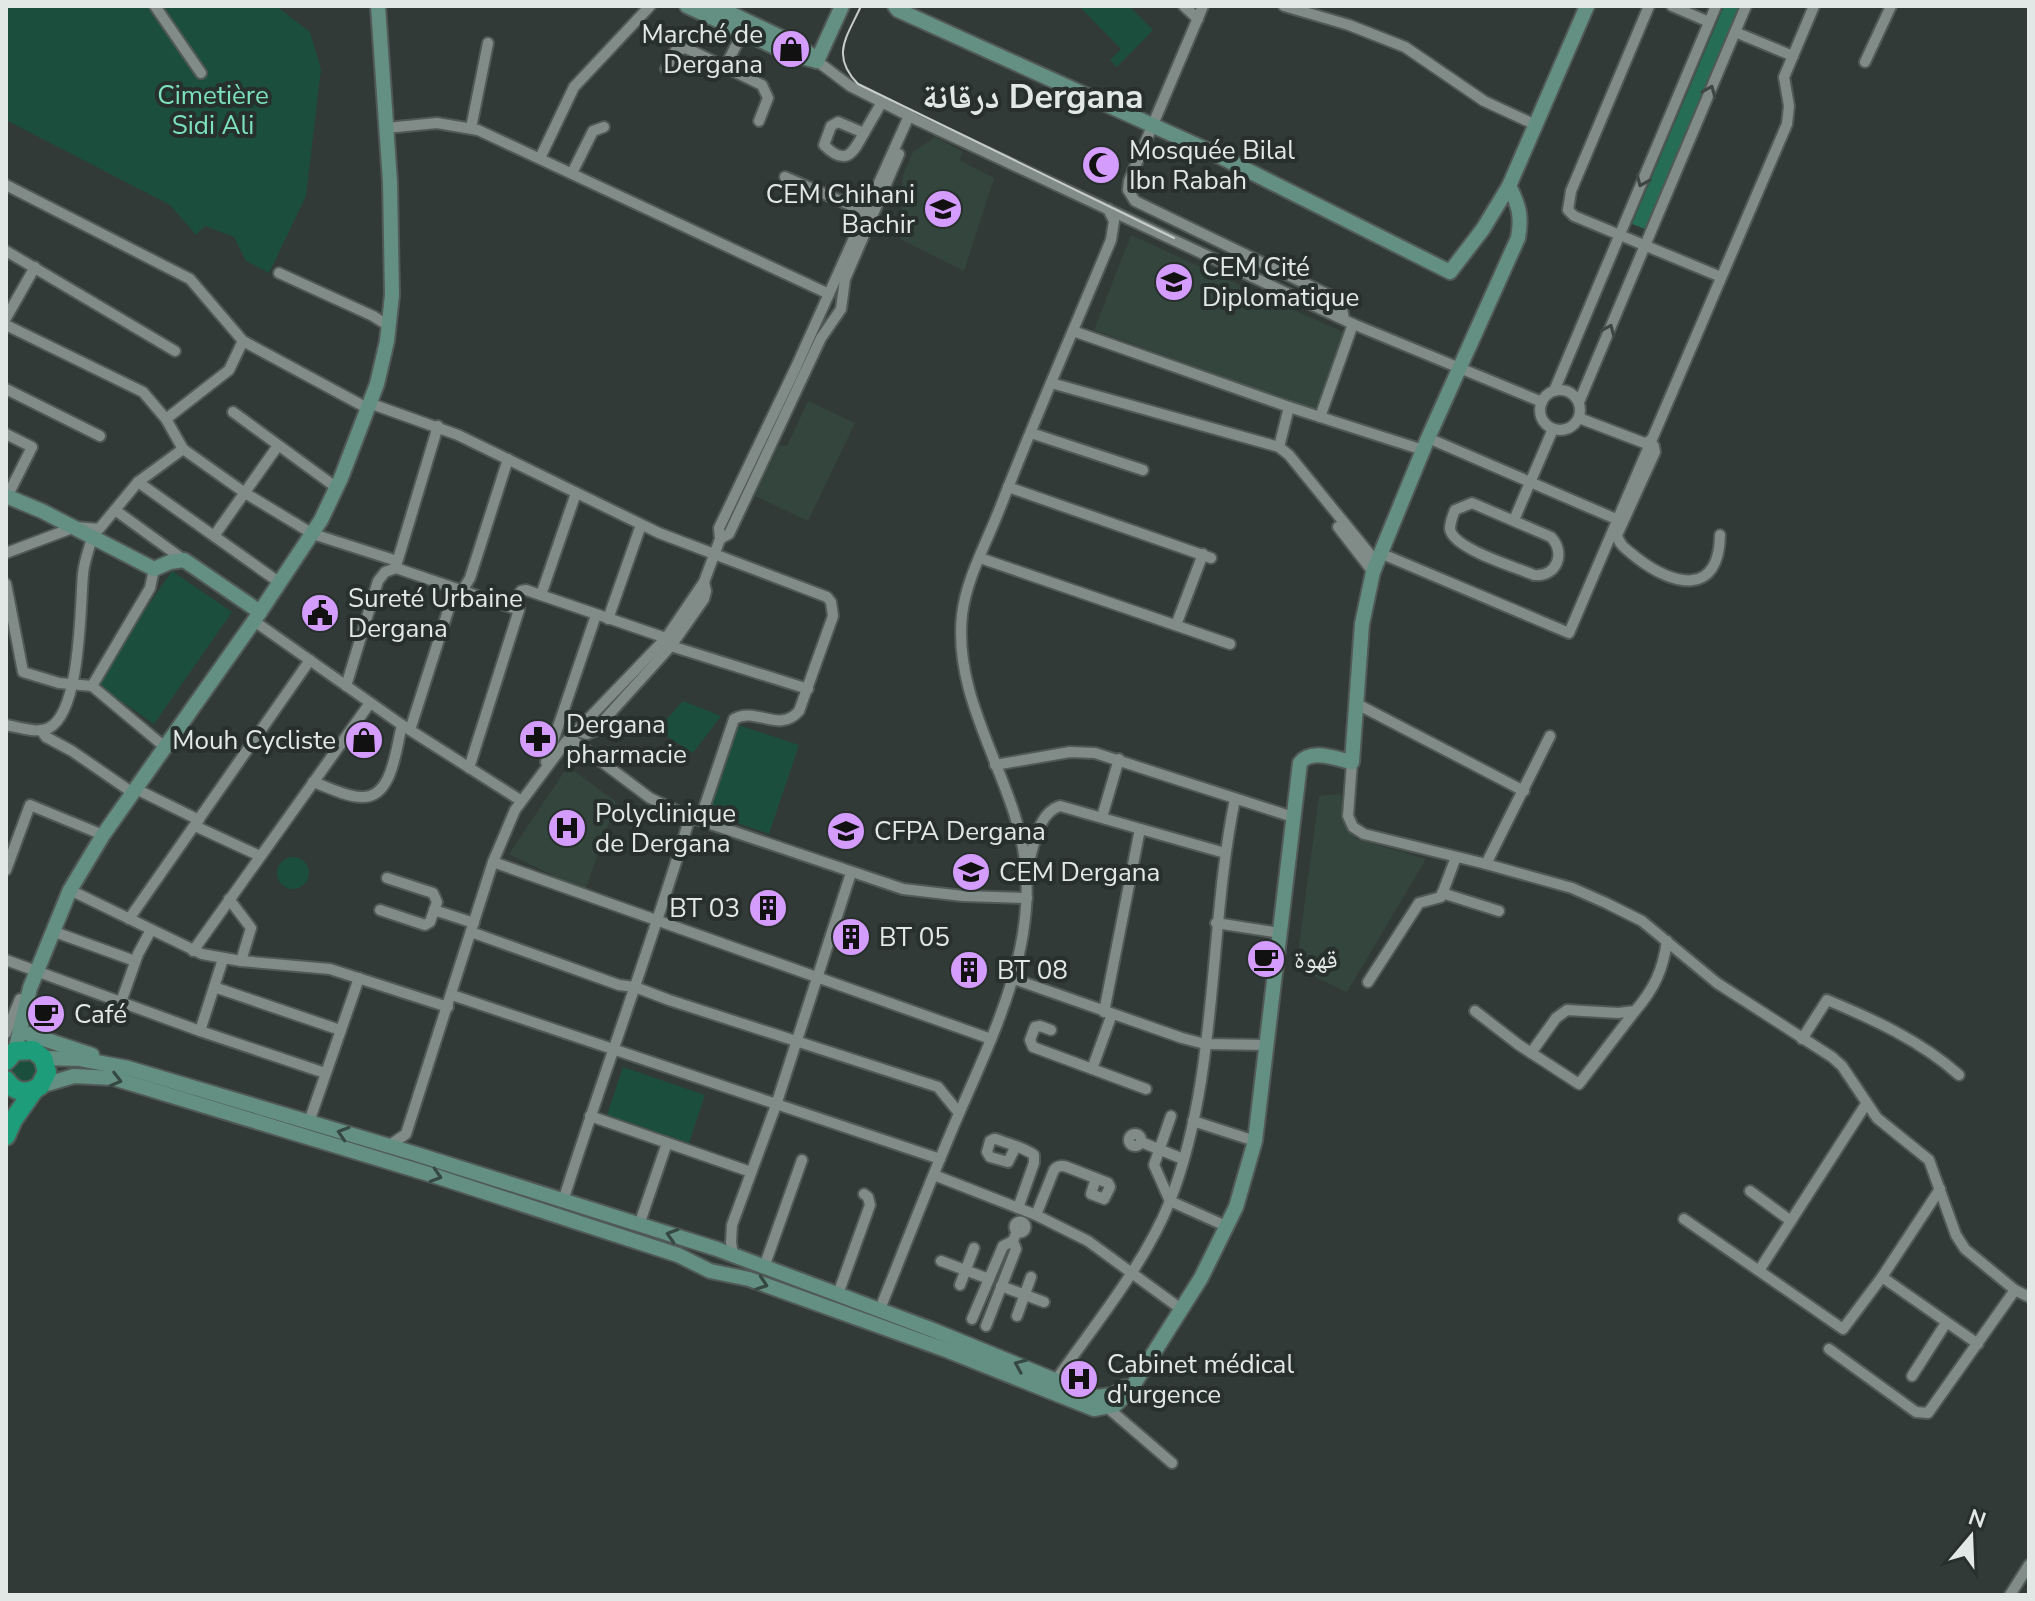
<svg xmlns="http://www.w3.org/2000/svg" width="2035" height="1601" font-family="'Nunito Sans','Noto Naskh Arabic',sans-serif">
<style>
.built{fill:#34453e}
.green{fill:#1c4e3e}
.forest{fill:#266d56}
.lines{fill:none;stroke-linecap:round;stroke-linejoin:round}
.street-casing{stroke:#515956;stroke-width:14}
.secondary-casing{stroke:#515956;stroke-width:18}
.highway-casing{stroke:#515956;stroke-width:22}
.street{stroke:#818b87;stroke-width:10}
.secondary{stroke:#639083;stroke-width:14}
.highway{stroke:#1e9d7a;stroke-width:18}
.tram{stroke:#c6cdca;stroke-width:2}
.oneway{stroke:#3e4743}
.oneway2{stroke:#364842}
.labels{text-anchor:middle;stroke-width:8;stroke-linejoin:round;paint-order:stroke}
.poi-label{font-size:26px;fill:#e2e8e6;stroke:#27302c;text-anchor:start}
.park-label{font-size:26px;fill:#7ce2be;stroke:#27302c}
.district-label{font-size:34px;font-weight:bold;fill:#e2e8e6;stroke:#27302c}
</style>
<rect width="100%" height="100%" fill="#313a36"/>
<g class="built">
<path d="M935 137 963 152 959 160 994 178 964 271 900 239 903 175 913 152Z"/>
<path d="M1131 235 1349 335 1318 411 1094 330Z"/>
<path d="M808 401 855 423 808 521 755 496 779 445 787 446Z"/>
<path d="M568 766 616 802 585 891 509 854Z"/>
<path d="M1341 794 1346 826 1356 839 1426 859 1347 992 1296 968 1319 796Z"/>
</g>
<g class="green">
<path d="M6 6H276L310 32 321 69 306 196 269 273 246 261 234 237 205 226 196 235 170 205 6 120Z"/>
<path d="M1079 6H1129L1153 30 1117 67 1110 60 1121 49Z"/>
<path d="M172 571 232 612 154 724 95 683Z"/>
<path d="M683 701 721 716 693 753 657 730Z"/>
<path d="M738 725 799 745 769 834 708 813Z"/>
<circle cx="293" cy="873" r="16"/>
<path d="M34 1057 40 1079 22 1085 12 1075 13 1065 20 1058Z"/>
<path d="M623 1067 705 1095 689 1143 607 1115Z"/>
</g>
<path class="forest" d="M1724 6H1739L1645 229 1632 224Z"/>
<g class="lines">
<g class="street-casing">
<g id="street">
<path d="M155 6 201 73"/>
<path d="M1184 6 1198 19"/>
<path d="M1203 6 1129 181 1128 190 1135 201 1331 296 1342 309 1344 319"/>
<path d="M1284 6 1349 25 1405 47 1484 101 1536 125"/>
<path d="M1649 6 1571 191 1568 210 1574 216 1721 277"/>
<path d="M1672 6 1709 22"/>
<path d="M1735 32 1793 56"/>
<path d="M817 61 850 86 915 119 1353 324 1542 402"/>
<path d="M1865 62 1891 6"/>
<path d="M725 67 743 32"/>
<path d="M666 69 676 50 686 48 762 85 768 98 759 121"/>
<path d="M838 122 864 133C853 153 846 167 824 145L831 126Z"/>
<path d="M386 128 437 123 478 130 829 294"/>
<path d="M471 128 488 43"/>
<path d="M864 133 882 102"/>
<path d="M540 158 574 87 650 6"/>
<path d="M572 173 593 131 604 127"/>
<path d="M785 177 871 214"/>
<path d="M6 185 190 279 243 341 367 408"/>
<path d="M6 251 175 351"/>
<path d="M279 273 373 316 389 326"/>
<path d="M6 318 35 267"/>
<path d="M6 325 143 392 166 419 183 449"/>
<path d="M1073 331 1289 407 1423 450"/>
<path d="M1051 383 1279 447 1289 455 1377 563"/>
<path d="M6 389 100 436"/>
<circle cx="1560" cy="410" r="20"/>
<path d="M1554 391 1716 6"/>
<path d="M1579 402 1746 6"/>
<path d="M369 403 458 435 659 533 827 597 831 602 833 616 799 711C779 734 756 706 734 719L700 820"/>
<path d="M233 412 337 488"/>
<path d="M1320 417 1353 324"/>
<path d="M1579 418 1647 444"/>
<path d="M166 419 229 370 243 341"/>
<path d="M1031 433 1143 470"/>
<path d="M6 434 32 447 7 497"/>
<path d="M1428 438 1616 519"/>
<path d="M1649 441 1654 446 1655 452 1617 535C1619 546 1629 551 1637 558 1673 586 1719 597 1720 535"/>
<path d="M1279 447 1289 407"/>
<path d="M138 482 280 583"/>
<path d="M1008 487 1211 558"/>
<path d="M1472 503 1551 537C1566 553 1557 577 1534 575 1516 567 1453 549 1450 529 1450 522 1453 515 1455 510Z"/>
<path d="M115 510 184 560"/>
<path d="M1514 520 1553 429"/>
<path d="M1338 527 1373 572"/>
<path d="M214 536 277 447"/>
<path d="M720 539 729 534 821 338 841 309 845 279 899 154"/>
<path d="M6 553 75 527 99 529 138 482 183 449 245 493 313 534 397 561"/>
<path d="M1380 553 1569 633 1787 124 1789 106 1784 77 1814 6"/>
<path d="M980 558 1230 644"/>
<path d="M396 566 438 426"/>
<path d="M6 584 23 672 59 683 92 686 166 748"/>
<path d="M462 591 470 578 508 459"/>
<path d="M541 595 576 493"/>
<path d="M608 619 641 525"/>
<path d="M254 621 402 725 520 800"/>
<path d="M1176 625 1203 554"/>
<path d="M671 646 808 689"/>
<path d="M92 686 150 588 154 569"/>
<path d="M346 686 378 581 385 572 396 568 519 610"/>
<path d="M1357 704 1524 791"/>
<path d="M6 725C18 727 38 734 49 728 81 711 80 607 83 574 84 562 89 549 92 538"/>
<path d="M41 730 46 737 72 751 133 793"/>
<path d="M410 730 455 589"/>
<path d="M576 731 587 734 594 731 671 646 704 599 706 591 704 582"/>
<path d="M570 738 650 798 690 817 903 889 963 896 1027 898"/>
<path d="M546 762 596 615"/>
<path d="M1352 762 1348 816 1353 827 1364 834 1486 864 1572 888 1606 903 1642 921 1717 983 1832 1057 1842 1066 1877 1118 1929 1160 1956 1235 1965 1249 2015 1290 2029 1297"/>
<path d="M995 765 1070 752 1095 753 1293 817"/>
<path d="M469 768 519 610 518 596 521 591 526 590 666 638"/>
<path d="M313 782C328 787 346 797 362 797 393 798 396 747 402 725"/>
<path d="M136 789 199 820"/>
<path d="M1102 817 1119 759"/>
<path d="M195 826 260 856"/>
<path d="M493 862 991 1039"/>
<path d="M1486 864 1550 736"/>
<path d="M1027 868C1034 848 1037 813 1060 806L1225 853"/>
<path d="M6 870 30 805 103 835"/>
<path d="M70 890 202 954 241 961 330 969 448 1007"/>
<path d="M1442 893 1499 911"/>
<path d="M229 899 251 928 241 961"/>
<path d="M380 910 425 925 430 922 437 902 433 893 387 878"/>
<path d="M434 910 474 923"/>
<path d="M129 919 310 660"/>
<path d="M1216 923 1280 933"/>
<path d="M52 931 135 961"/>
<path d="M471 932 619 985 635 987 669 1000 938 1087 959 1113"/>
<path d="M193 951 370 703"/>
<path d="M6 960 200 1031 325 1073"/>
<path d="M1011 978 1182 1038 1205 1044 1267 1045"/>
<path d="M1368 982 1419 903 1441 897 1456 857"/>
<path d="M214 987 340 1030"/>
<path d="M452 995 940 1159"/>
<path d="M121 1002 138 954 151 930"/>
<path d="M1475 1011 1519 1045 1579 1084 1635 1011"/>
<path d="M1104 1012 1140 829"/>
<path d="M1051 1030 1040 1026 1035 1027 1030 1040 1033 1047 1146 1089"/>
<path d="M200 1031 223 959"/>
<path d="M6 1033 20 999"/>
<path d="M1802 1039 1827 1000C1873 1019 1921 1041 1959 1075"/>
<path d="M1531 1053 1556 1018 1567 1010 1618 1013 1635 1011C1654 989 1663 970 1667 941"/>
<path d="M1092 1069 1112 1014"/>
<path d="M590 1116 751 1172"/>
<path d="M1171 1116 1154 1165 1170 1201 1228 1227"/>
<path d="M1193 1121 1255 1141"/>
<path d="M309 1122 359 978"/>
<circle cx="1135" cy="1140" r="6"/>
<path d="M1141 1142 1183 1159"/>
<path d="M1016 1146 1008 1162 990 1157 987 1152 990 1141 994 1139H996C1008 1144 1024 1147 1034 1155V1163L1018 1208"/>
<path d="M387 1147 406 1134 493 862 515 810 565 743 666 638 704 582 720 539 719 528 796 367 909 116"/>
<path d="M934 1175 1036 1215 1088 1241 1181 1309"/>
<path d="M1750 1191 1791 1221"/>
<path d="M563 1201C604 1072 651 946 690 817"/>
<path d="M1036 1215 1054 1170C1057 1166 1062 1165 1067 1167L1108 1183 1110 1187 1104 1199 1091 1194 1096 1178"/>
<path d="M1684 1219 1843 1329 1882 1277 1940 1189"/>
<circle cx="1020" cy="1227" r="5.5"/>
<path d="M639 1225 667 1143"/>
<path d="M733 1256 731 1242 732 1225 776 1105 851 873"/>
<path d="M941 1261 989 1279"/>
<path d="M764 1267 802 1160"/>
<path d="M1760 1269 1866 1104"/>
<path d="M1882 1277 1978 1344"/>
<path d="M960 1285 974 1248"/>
<path d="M1001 1286 1044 1302"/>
<path d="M838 1294 870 1205 868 1197 864 1194"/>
<path d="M880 1309C904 1249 927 1189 952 1130 986 1049 1033 962 1026 871 1020 784 952 706 962 615 966 579 987 542 1000 508 1035 418 1074 329 1111 240L1114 221 1108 209"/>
<path d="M1017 1316 1031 1277"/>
<path d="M972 1319 1003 1246 1013 1241"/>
<path d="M986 1326 1016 1249 1013 1241 1017 1231"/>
<path d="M1829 1349 1916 1412 1928 1413 2015 1290"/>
<path d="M1912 1376 1946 1323"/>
<path d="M1056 1380C1095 1324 1145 1264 1170 1201 1219 1075 1208 930 1235 799"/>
<path d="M1108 1408 1172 1463"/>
<path d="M2010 1595 2029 1565"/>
</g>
</g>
<g class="secondary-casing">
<g id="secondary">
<path d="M687 6 790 54 817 61"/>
<path d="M715 6 795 44 811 55"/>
<path d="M895 6 898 10 1207 150 1450 272 1483 229 1509 186 1587 6"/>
<path d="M817 61 842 6"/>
<path d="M6 496 42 511 154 569 170 562 184 560 260 612"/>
<path d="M29 1034 92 1055"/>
<path d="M15 1051 30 988 70 890 103 835 254 621 321 520 341 478 377 384 387 341 392 295 390 182 378 6"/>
<path d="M43 1058 80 1059 128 1068 413 1153 717 1249 933 1330 1096 1397 1113 1395 1125 1387"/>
<path d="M40 1086 74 1076 113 1078 435 1176 678 1255 710 1271 749 1279 946 1350 1094 1409 1115 1405 1129 1392 1201 1278 1236 1207 1255 1141 1300 763C1311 748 1336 759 1352 762L1362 624 1373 572 1428 438 1518 238C1522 217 1519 205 1509 186"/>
</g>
</g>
<g class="highway-casing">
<g id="highway">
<path d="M6 1061 15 1051 33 1050 43 1058 47 1072 40 1086C27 1095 15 1093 6 1080"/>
<path d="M6 1136 13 1120 34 1090"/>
</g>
</g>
<use href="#street" class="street"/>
<use href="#secondary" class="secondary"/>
<use href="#highway" class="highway"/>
<path class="tram" d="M861 6C847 37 830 55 858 84L1174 238"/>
</g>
<defs><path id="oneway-chevron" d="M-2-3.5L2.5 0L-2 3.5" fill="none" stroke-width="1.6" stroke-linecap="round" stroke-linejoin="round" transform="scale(2)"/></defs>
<g class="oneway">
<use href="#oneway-chevron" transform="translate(1710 91) rotate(-67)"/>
<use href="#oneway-chevron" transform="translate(1642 181) rotate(113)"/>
<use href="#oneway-chevron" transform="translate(1609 330) rotate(-67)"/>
</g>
<g class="oneway2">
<use href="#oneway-chevron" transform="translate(116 1080) rotate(14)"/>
<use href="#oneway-chevron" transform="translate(343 1133) rotate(-162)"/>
<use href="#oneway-chevron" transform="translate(436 1176) rotate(17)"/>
<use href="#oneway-chevron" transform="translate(672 1235) rotate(-163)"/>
<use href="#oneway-chevron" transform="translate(762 1284) rotate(19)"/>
<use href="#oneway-chevron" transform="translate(1020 1365) rotate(-157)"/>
</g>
<defs>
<g id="shop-disc" transform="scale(2)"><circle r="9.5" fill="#d49cfc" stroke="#27302c"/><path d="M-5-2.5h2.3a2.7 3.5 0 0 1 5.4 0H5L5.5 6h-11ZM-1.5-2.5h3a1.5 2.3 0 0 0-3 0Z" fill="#111"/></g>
<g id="mosque-disc" transform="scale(2)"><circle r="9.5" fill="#d49cfc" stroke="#27302c"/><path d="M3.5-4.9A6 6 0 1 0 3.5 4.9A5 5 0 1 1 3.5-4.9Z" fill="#111"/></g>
<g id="school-disc" transform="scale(2)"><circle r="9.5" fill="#d49cfc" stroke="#27302c"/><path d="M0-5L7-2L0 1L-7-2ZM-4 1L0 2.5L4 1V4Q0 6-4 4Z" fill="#111"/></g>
<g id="civic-disc" transform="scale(2)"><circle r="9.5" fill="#d49cfc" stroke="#27302c"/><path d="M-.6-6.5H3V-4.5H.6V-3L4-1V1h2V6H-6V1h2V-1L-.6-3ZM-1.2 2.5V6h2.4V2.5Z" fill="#111"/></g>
<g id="pharmacy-disc" transform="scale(2)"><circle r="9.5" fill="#d49cfc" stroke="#27302c"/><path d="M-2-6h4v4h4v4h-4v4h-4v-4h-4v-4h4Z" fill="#111"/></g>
<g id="hospital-disc" transform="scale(2)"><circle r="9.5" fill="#d49cfc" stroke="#27302c"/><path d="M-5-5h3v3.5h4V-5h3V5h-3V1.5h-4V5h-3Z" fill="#111"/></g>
<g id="university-disc" transform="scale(2)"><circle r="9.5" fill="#d49cfc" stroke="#27302c"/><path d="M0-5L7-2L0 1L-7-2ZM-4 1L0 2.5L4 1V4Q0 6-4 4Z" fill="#111"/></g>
<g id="building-disc" transform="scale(2)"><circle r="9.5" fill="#d49cfc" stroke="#27302c"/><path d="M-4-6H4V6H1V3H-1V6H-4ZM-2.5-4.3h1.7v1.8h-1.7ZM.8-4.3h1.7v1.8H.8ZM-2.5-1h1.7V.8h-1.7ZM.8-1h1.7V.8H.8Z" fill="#111"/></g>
<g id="cafe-disc" transform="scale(2)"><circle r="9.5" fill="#d49cfc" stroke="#27302c"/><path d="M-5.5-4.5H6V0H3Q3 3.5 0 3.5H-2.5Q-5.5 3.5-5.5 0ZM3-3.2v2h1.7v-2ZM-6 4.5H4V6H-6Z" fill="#111"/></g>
</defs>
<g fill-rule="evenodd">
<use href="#shop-disc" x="791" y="49"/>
<use href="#mosque-disc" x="1101" y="165"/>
<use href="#school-disc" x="943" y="209"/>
<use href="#school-disc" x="1174" y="282"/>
<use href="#civic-disc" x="320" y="613"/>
<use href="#pharmacy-disc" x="538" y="739"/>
<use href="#shop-disc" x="364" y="740"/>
<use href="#hospital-disc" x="567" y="828"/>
<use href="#university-disc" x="846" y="831"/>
<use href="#school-disc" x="971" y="872"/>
<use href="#building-disc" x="768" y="908"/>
<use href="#building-disc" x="851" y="937"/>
<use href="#cafe-disc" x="1266" y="959"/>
<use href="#building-disc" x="969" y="970"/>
<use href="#cafe-disc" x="46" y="1014"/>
<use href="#hospital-disc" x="1079" y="1379"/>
</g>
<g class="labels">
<g class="poi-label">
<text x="763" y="43" text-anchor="end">Marché de<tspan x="763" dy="30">Dergana</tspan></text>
<text x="1129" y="159">Mosquée Bilal<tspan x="1129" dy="30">Ibn Rabah</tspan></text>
<text x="915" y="203" text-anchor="end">CEM Chihani<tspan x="915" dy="30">Bachir</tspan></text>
<text x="1202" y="276">CEM Cité<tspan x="1202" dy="30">Diplomatique</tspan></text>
<text x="348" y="607">Sureté Urbaine<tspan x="348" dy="30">Dergana</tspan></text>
<text x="566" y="733">Dergana<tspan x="566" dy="30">pharmacie</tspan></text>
<text x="336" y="749" text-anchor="end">Mouh Cycliste</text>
<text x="595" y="822">Polyclinique<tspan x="595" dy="30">de Dergana</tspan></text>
<text x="874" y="840">CFPA Dergana</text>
<text x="999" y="881">CEM Dergana</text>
<text x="740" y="917" text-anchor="end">BT 03</text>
<text x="879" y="946">BT 05</text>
<text x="1294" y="968">قهوة</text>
<text x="997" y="979">BT 08</text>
<text x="74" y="1023">Café</text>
<text x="1107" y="1373">Cabinet médical<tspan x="1107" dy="30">d'urgence</tspan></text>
</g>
<g class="park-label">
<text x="213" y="104">Cimetière<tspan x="213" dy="30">Sidi Ali</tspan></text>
</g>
<g class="district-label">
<text x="1033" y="108">درقانة Dergana</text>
</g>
</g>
<rect width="2035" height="1601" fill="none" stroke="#e2e8e6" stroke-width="16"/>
<g transform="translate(1971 1537) rotate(19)" stroke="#27302c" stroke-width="6" paint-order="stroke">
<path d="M0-6L14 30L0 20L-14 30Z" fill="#e2e8e6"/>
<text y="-12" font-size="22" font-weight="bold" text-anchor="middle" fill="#e2e8e6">N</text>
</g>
</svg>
